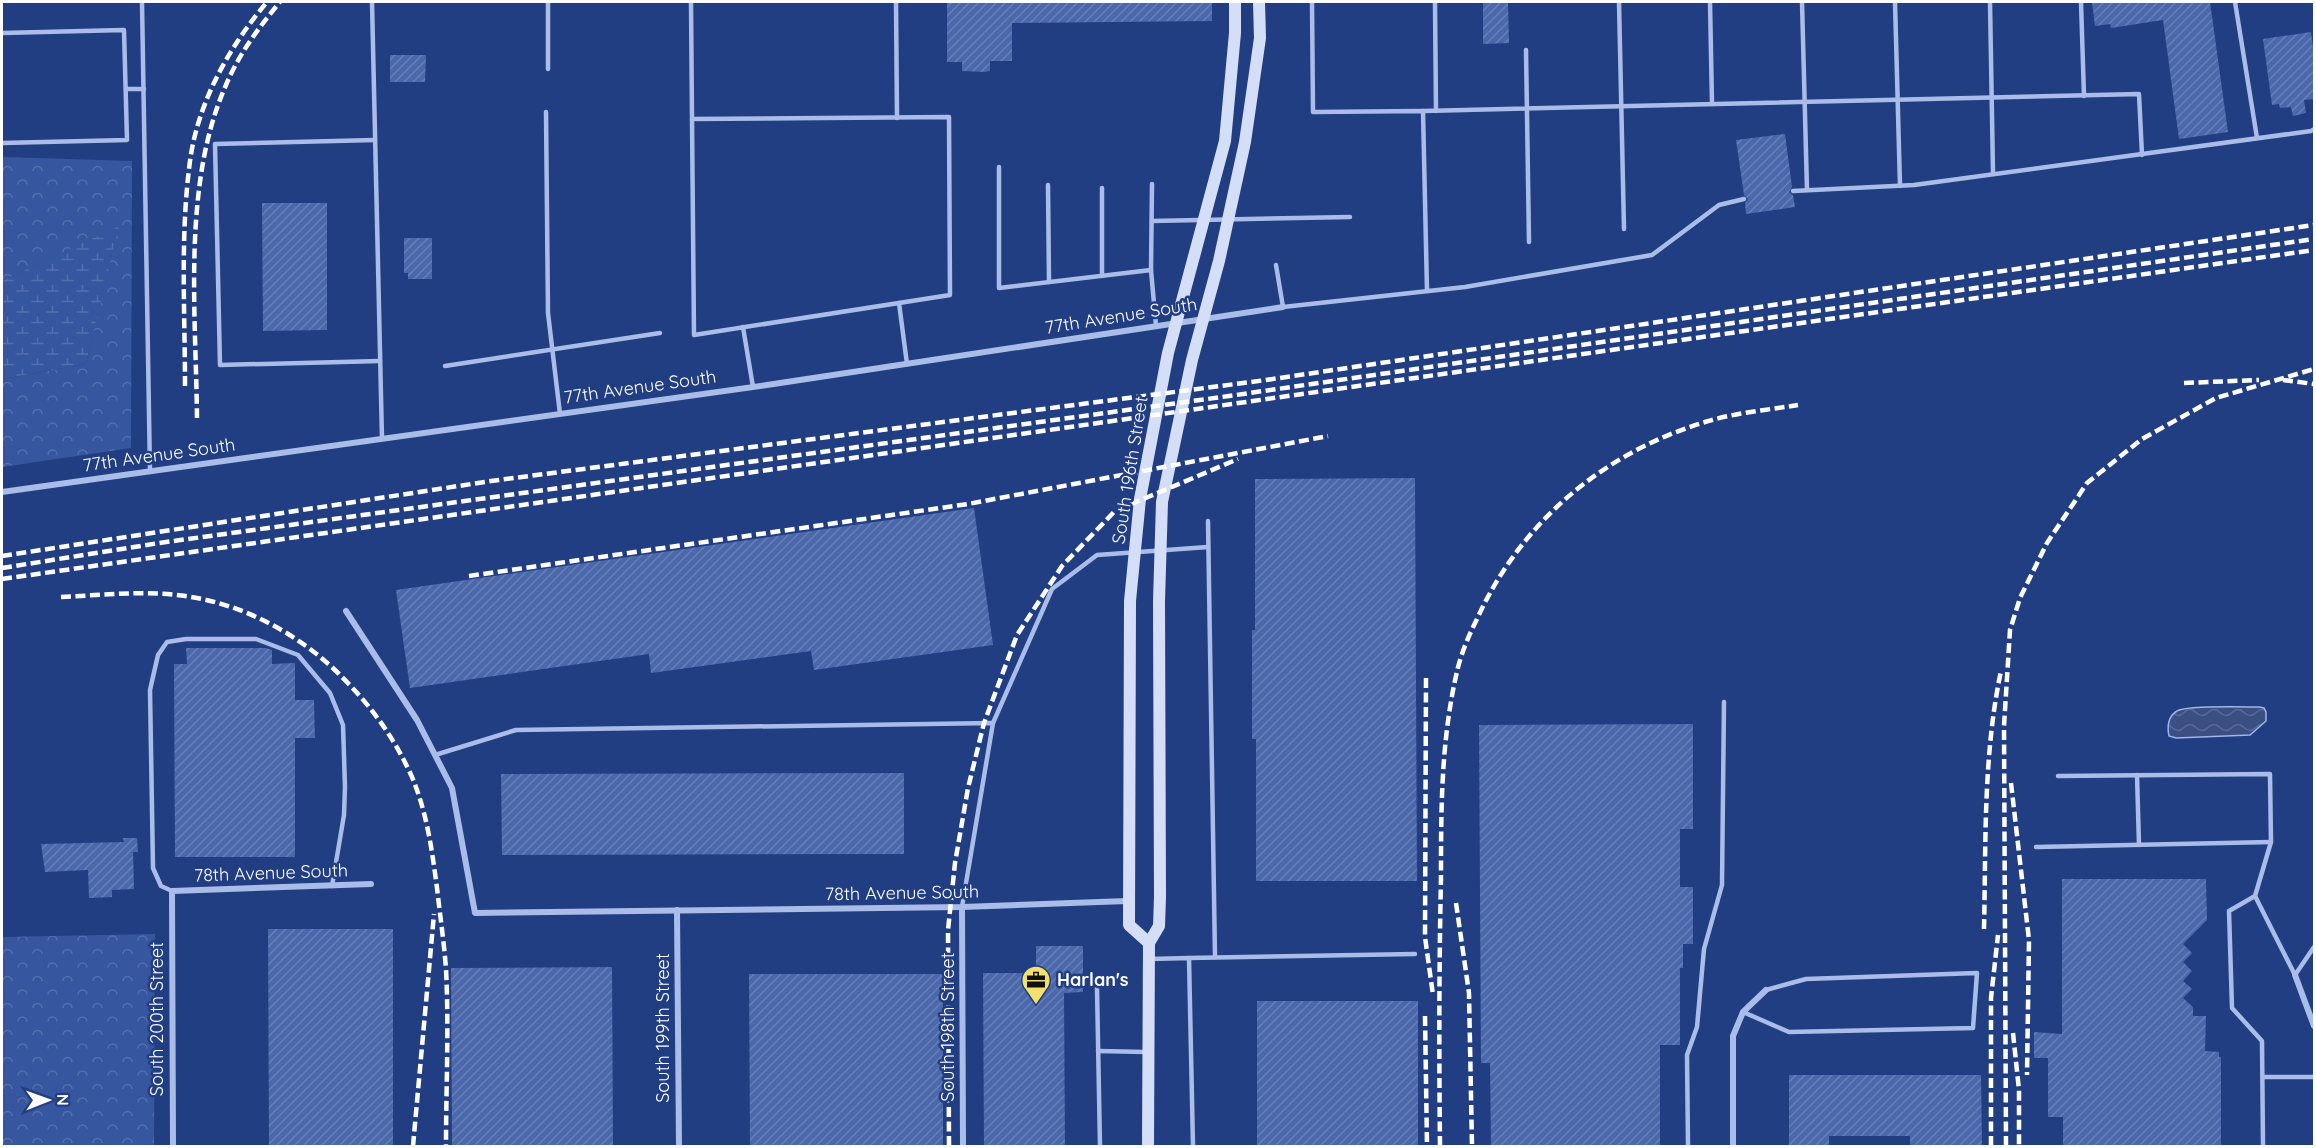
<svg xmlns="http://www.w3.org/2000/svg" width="2316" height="1148" font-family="Quicksand,sans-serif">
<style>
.forest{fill:url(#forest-crowns)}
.wetland{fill:url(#wetland-marsh)}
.water{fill:url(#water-waves);stroke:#9eb6e9;stroke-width:1.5}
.building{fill:url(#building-hatch)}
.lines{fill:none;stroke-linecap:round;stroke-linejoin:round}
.lane{stroke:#aabde8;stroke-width:4.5}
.street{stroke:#aabde8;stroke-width:6}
.secondary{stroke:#d4def7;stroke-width:12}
.rail{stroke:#fff;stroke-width:4.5;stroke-dasharray:10 4.5;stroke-linecap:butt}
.labels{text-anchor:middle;stroke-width:5;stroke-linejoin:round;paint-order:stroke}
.street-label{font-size:18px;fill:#fff;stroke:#223e83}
.poi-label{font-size:18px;font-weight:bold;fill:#fff;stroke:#223e83;text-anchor:start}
</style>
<defs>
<pattern id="forest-crowns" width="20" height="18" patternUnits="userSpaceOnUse" patternTransform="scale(1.5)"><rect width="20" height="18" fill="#3656a0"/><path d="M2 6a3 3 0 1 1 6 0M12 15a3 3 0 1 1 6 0" fill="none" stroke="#546fae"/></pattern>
<pattern id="wetland-marsh" width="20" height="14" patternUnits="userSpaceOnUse" patternTransform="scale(1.5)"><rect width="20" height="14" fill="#3656a0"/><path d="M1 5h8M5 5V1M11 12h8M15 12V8" fill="none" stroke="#546fae"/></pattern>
<pattern id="water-waves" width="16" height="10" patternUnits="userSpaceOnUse" patternTransform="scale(1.5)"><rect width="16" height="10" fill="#3a4f82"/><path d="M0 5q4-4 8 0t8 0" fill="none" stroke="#586995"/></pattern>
<pattern id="building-hatch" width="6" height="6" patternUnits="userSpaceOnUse" patternTransform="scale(1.5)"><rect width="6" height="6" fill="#4b68ab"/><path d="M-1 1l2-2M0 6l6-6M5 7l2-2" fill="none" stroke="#667fb8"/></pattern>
</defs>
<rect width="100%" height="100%" fill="#223e83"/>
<g class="forest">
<path d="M2 157 132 161 131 448 2 467V379L86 364 118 227 2 281Z"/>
<path d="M155 934 154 1146H2V937Z"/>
</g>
<path class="wetland" d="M119 226 86 364 2 379V281Z"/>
<path class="water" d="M2259 707 2264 708 2266 712V721L2250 735 2176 738 2169 736C2167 727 2168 716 2177 711 2186 705 2245 707 2259 707Z"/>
<g class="building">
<path d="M947 2H1212V21L1012 23V61H990V71L984 72 962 71V62H947Z"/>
<path d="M1483 2H1508L1509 43 1483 44Z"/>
<path d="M2092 2H2210L2228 132 2179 139 2163 20 2111 28 2110 24 2095 26Z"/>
<path d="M2311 32 2314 56V99L2304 100 2306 113 2293 116 2291 107 2280 108 2279 104 2272 105 2263 39Z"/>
<path d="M390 55H426L425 82H390Z"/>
<path d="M1785 134 1792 187 1789 192 1793 195 1795 207 1746 214 1745 203 1748 199 1744 195 1736 140Z"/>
<path d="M262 203H327V330L263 331Z"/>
<path d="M404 238H432V279H408V273H404Z"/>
<path d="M1415 478 1417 881H1256V739H1252V630H1255V479Z"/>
<path d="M974 508 993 645 814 670 811 651 651 673 649 654 410 688 396 590Z"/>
<path d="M186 648H266L272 650V664L295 663V700H314L315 738H295V857H175L174 664H187Z"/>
<path d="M1693 724V829H1680V887H1693V944H1683V968H1680V1045H1660V1146H1491L1490 1063H1481L1479 725Z"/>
<path d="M904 773V854L502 855 501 774Z"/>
<path d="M123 838H137L138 852H133L134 889 112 890V897L89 898 88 870 45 872 41 844 124 842Z"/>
<path d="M2062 879H2206L2207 920 2183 944 2192 953 2183 962 2192 971 2183 981 2192 989 2183 998 2193 1007V1016H2206L2205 1051 2219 1052V1057H2221V1146H2063V1117H2048V1058H2034V1032L2062 1034Z"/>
<path d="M268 929H393V1146H269Z"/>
<path d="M1036 946H1083V992L1064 993 1065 1146H984L983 973H1036Z"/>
<path d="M612 967 613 1146H452L451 968Z"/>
<path d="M749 974H943V1146H750Z"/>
<rect x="1257" y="1001" width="161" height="145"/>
<path d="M1789 1075H1981L1982 1146H1910V1136H1829V1146H1789Z"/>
</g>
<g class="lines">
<g class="lane">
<path d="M142 2 150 472"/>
<path d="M372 2 382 439"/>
<path d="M548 2V69"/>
<path d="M691 2 692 119 949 117 950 295 694 335 692 119"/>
<path d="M896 2 897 118"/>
<path d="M1312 2 1313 112 1423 111 1427 291"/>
<path d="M1435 2 1436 111"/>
<path d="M1619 2 1624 229"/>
<path d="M1710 2 1712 104"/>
<path d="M1802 2 1807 190"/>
<path d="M1895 2 1900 186"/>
<path d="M1990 2 1993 173"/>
<path d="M2081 2 2084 96"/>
<path d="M2235 2 2257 138"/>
<path d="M2 33 124 30 127 140 2 143"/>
<path d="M1526 50 1529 242"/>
<path d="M126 89H144"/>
<path d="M1423 111 2139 94 2142 155"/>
<path d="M546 112 548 313 560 414"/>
<path d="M375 140 215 144 220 365 380 361"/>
<path d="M999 167V288L1151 270"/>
<path d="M1152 184 1151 270 1156 326"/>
<path d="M1048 185 1049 282"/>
<path d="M1102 188V276"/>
<path d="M1793 191 1914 185 2311 131 2314 129"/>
<path d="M1152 221 1350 217"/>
<path d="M1276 265 1283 307 1465 287 1652 255 1719 205 1744 199"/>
<path d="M899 303 907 364"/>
<path d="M743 327 753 387"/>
<path d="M445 366 660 333"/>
<path d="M1208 521 1215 957"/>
<path d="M993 723 1052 589 1097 555 1208 547"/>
<path d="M435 755 516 730 993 723 962 907"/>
<path d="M2137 775 2139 845"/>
<path d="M2058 776 2270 774 2271 842 2255 896 2295 975 2314 947"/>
<path d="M2036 847 2271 842"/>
<path d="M172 891 161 886 153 868 150 690 158 655 167 642 186 639H256L298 655 330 693 343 725 345 787 344 815 332 886"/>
<path d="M2255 896 2229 911 2232 1008 2262 1041 2263 1146"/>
<path d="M1189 958 1415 954"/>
<path d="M1150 959 1189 958 1193 1146"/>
<path d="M1097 988 1100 1146"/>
<path d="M1743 1012 1789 1032 1973 1028 1977 973 1806 979 1766 990"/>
<path d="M1098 1051 1146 1052"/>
<path d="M2263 1077H2314"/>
<path d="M1688 1146 1687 1055 1697 1027 1704 949 1722 885 1724 702"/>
</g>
<g class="street">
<path d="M2 492 767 385 1283 307"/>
<path d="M346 611 417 720 452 788 475 913 962 907 1127 901"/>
<path d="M962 907 963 1146"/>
<path d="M677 910 679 1146"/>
<path d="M2295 975 2314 1026"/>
<path d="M173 1146 172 891 371 884"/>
<path d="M1733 1146V1036L1743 1012 1766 990"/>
</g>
<g class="secondary">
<path d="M1149 943 1129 925 1130 601 1140 499 1168 353 1225 141 1235 33V2"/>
<path d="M1148 1146 1149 943 1159 926 1160 897 1159 601 1162 502 1192 360 1219 261 1245 142 1260 38 1259 2"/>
</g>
<g class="rail">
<path d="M2283 380 2314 384"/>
<path d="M2184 383 2259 380"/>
<path d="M185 386C185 312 180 235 190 161 198 102 229 47 267 2"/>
<path d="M197 418C196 312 182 184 226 85 239 54 259 27 280 2"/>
<path d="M2 556 491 481 1266 380 2314 225"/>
<path d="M2 568 159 543 1229 396 2314 239"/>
<path d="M469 576 968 504 1328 436"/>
<path d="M2 579 2314 250"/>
<path d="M61 597C106 595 152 589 197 598 251 608 304 638 342 677 372 707 395 739 412 777 427 813 432 850 437 888 440 915 444 942 446 969 449 1028 446 1088 446 1146"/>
<path d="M1426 678 1425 937 1433 995"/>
<path d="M2011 783 2029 940 2027 1075"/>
<path d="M1456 903 1469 993 1472 1146"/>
<path d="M1984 929C1986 844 1983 755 2001 671"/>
<path d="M1425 1016 1427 1146"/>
<path d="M2013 1033 2019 1090V1146"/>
<path d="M413 1146 434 914"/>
<path d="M949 1146 948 930 955 863 968 788 984 723 1017 635 1062 566 1115 511 1238 459"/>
<path d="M1440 1146C1439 1057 1439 967 1441 878 1441 810 1441 743 1456 676 1460 656 1468 637 1477 619 1521 522 1603 453 1705 422 1734 413 1767 410 1798 405"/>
<path d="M1991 1146V998L1998 935"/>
<path d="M2006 1146 2004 726 2010 630 2020 598 2047 543 2087 483 2142 439 2216 398 2314 369"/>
</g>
</g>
<defs>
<g id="office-pin" transform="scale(1.5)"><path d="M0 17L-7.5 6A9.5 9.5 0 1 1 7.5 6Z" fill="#f4e16c" stroke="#223e83"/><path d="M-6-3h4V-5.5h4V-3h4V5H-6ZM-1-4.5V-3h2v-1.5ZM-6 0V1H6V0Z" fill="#111"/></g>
</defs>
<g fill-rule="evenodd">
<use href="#office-pin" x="1036" y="980"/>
</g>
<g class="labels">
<g class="street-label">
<text transform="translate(1121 316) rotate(-9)" y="6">77th Avenue South</text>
<text transform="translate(640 387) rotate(-8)" y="6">77th Avenue South</text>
<text transform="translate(159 455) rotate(-8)" y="6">77th Avenue South</text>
<text transform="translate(1130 470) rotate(-81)" y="6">South 196th Street</text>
<text transform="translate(271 873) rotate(-2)" y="6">78th Avenue South</text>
<text transform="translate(902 893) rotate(-1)" y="6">78th Avenue South</text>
<text transform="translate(157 1019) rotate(-90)" y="6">South 200th Street</text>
<text transform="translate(948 1027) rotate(-90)" y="6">South 198th Street</text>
<text transform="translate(663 1028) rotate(-90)" y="6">South 199th Street</text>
</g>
<g class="poi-label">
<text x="1057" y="986">Harlan's</text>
</g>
</g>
<rect width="2316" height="1148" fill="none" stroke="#ffffff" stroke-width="6"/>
<g transform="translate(48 1100) rotate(89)" stroke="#223e83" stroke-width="4.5" paint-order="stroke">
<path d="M0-4.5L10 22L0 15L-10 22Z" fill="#ffffff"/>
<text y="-9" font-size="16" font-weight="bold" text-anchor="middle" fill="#ffffff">N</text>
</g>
</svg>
